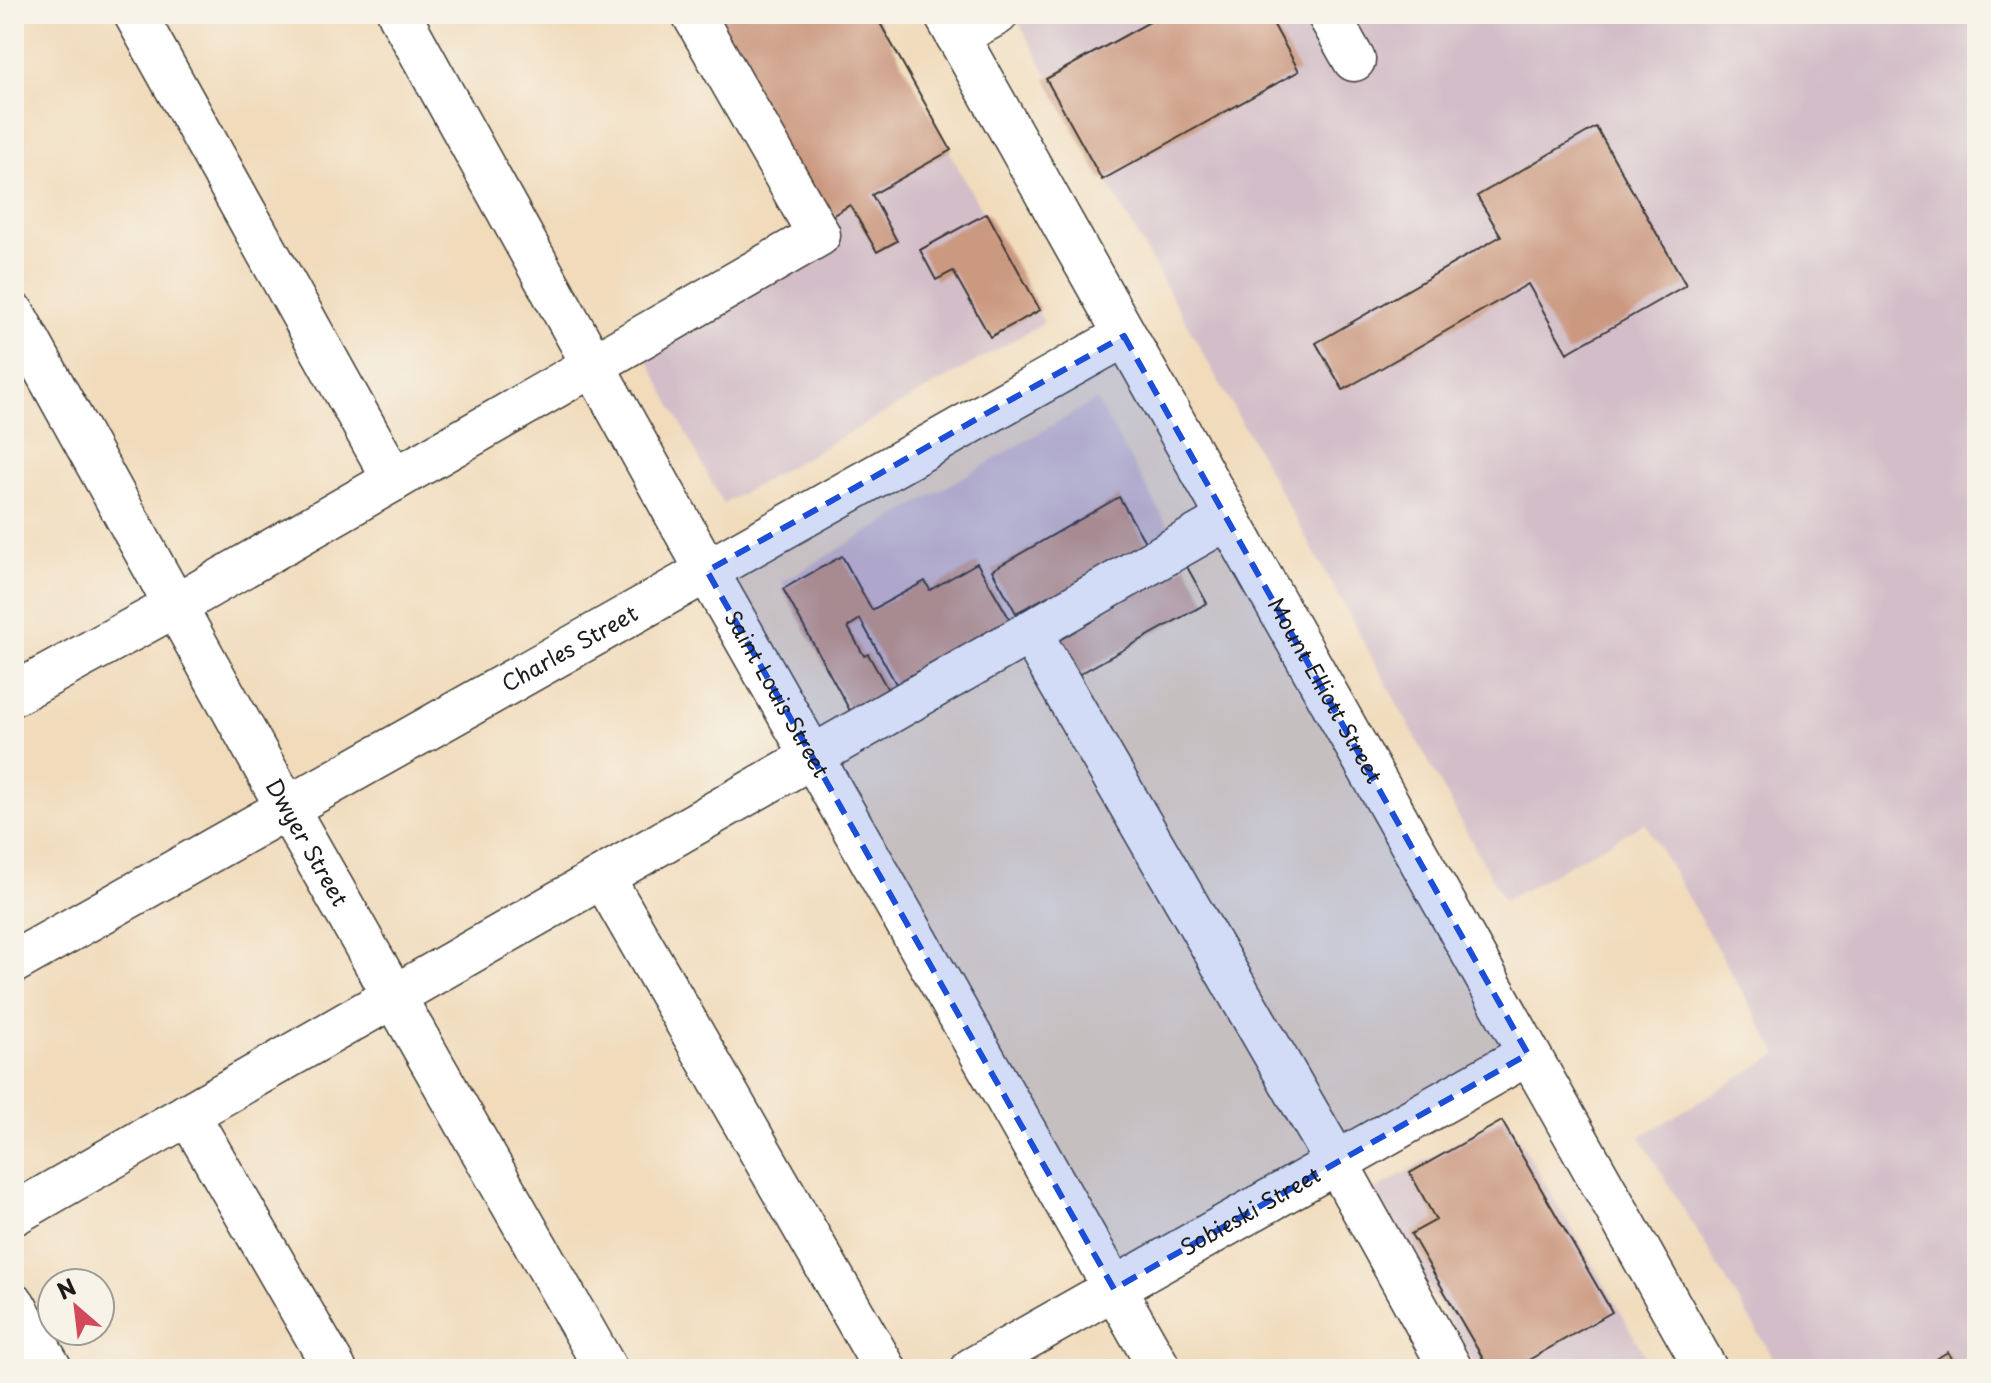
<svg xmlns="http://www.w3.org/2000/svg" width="1991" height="1383" font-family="'Playpen Sans',sans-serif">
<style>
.industrial{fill:#d2bdc8}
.building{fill:#cb9980}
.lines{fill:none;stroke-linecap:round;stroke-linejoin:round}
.minor-casing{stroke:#3c3934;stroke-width:45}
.minor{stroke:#fff;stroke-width:42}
.marked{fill:#1d4ed8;fill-opacity:0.2;stroke:#1d4ed8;stroke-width:6;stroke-dasharray:16 10;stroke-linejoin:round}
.labels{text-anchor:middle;stroke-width:6;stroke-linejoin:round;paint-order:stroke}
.street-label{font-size:22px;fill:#1c1c1c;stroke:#f7f3e8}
</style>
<rect width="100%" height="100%" fill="#f7f3e8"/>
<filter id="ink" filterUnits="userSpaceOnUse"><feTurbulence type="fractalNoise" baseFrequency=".0125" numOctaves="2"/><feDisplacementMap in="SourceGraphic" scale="16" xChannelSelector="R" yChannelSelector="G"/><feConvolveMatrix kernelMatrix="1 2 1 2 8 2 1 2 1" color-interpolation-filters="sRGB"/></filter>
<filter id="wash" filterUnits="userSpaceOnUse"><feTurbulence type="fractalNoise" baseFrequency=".006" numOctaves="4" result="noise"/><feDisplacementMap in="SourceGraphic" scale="32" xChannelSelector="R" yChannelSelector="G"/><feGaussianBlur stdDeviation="1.8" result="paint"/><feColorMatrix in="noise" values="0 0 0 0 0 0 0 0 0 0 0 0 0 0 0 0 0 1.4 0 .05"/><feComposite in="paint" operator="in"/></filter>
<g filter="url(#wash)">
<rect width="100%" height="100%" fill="#f1dbbb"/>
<g class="industrial">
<path d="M699 14H873L1044 323 723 504 643 351 828 247Z"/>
<path d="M1014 14H1977V1369H1780L1640 1137 1778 1054 1645 823 1504 901 1348 613Z"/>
<path d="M1096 400 1175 537 861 718 782 582Z"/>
<path d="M1505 1115 1622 1314 1652 1369H1477L1373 1191Z"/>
</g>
<g id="blocks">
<g class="building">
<path d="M705 14H875L951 150 872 195 897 241 877 252 850 205 822 222Z"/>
<path d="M1164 14H1268L1299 71 1102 180 1046 79Z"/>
<path d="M1596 127 1686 285 1567 353 1528 284 1343 390 1316 343 1501 236 1477 196Z"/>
<path d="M987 213 1040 310 990 337 953 271 936 280 920 250Z"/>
<path d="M1119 497 1152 554 1055 609 1048 596 1016 613 992 570Z"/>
<path d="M842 556 872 610 925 581 930 590 977 563 1012 623 964 650 961 647 896 684 860 619 848 627 864 656 868 654 892 697 854 718 783 589Z"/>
<path d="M1186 565 1207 603 1076 676 1055 638Z"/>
<path d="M1502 1121 1612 1312 1513 1369H1489L1411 1234 1436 1220 1410 1173Z"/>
<path d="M1948 1352 1958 1369H1918Z"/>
</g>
</g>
</g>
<g filter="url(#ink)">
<use href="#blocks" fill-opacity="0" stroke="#3c3934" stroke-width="2"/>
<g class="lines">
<g class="minor-casing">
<g id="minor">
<path d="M135 14 394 480"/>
<path id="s1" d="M399 14 707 571 1160 1369"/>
<path id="s2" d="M945 14 1706 1369"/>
<path d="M1328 14 1354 60"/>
<path d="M957 36 997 14"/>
<path id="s3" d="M14 314 287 808 606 1369"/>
<path d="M1030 632 1337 1163 1451 1369"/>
<path d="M14 694 175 606 819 235 693 14"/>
<path d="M603 877 885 1369"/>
<path id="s4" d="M14 962 1124 336"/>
<path d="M188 1114 335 1369"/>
<path d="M14 1214 1227 519"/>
<path d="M14 1304 51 1369"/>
<path id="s5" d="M972 1369 1528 1054"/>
</g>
</g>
<use href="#minor" class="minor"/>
</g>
</g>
<path class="marked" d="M1124 336 1528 1054 1114 1289 707 571Z"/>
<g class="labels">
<g class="street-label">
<text dy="8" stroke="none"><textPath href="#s4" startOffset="638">Charles Street</textPath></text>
<text dy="8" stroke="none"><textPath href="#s2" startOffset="776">Mount Elliott Street</textPath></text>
<text dy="8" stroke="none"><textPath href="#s1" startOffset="778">Saint Louis Street</textPath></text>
<text dy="8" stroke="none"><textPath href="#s3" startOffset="604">Dwyer Street</textPath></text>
<text dy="8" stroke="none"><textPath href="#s5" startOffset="320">Sobieski Street</textPath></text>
</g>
</g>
<rect width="1991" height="1383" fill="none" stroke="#f7f3e8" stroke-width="48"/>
<g transform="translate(76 1307) rotate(332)"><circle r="38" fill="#f7f3e8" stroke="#9f9d96" stroke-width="2"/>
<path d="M0-6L14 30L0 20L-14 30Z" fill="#d1495b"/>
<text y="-12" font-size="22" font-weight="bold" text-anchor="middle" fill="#1c1c1c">N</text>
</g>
</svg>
